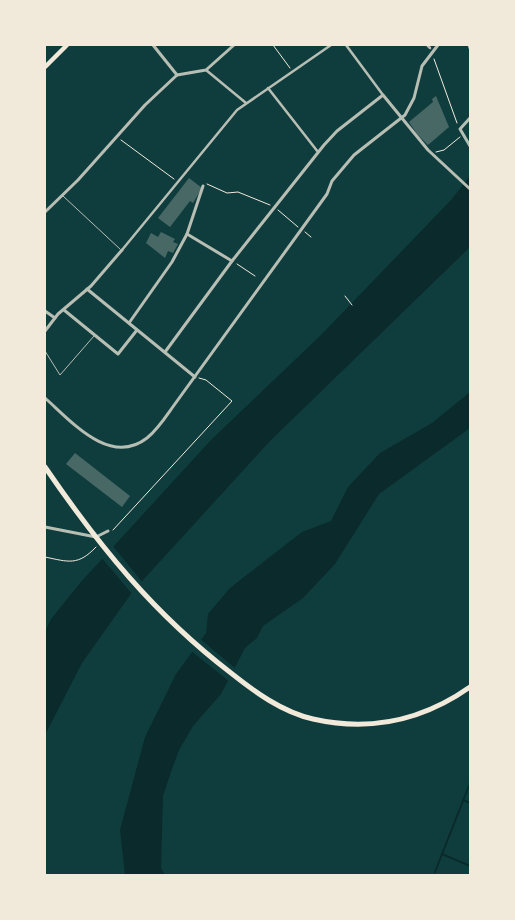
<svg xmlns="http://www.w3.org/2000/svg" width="515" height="920" font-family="Mulish,sans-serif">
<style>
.water{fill:#0a2a2b}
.pier{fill:#0f3d3e}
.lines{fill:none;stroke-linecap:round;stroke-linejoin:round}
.stream{stroke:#0a2a2b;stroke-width:2}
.building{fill:#486865}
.path{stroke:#f1e9da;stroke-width:1}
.service{stroke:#b8beb3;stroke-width:1}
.pedestrian{stroke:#b8beb3;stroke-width:2.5}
.minor{stroke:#b8beb3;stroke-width:3}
.secondary{stroke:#f1e9da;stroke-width:4.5}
.primary{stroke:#f1e9da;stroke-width:5}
</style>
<rect width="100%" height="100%" fill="#0f3d3e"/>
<g class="water">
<path d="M470 176V247L270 441 133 591 82 663 45 735V632L51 619 80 583 211 440 321 335 451 200Z"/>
<path d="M470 392V428L379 494 335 564 303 598 263 626 257 638 245 648 221 694 193 726 179 750 172 769 163 796 161 868 165 875H125L120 830 145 737 176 674 206 633 208 614 230 588 302 532 331 521 348 487 380 453 432 423Z"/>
</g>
<g class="pier">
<path d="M112 545 143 583 133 595 101 557Z"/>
<path d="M199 638 236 669 230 682 190 650Z"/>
</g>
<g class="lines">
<g class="stream">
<path d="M463 800 470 803"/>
<path d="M442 854 470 866"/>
<path d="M435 872 470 783"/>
</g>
</g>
<g class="building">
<path d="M436 96 449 127 428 145 417 134 409 122 433 102 432 99Z"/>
<path d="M189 178 202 188 193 203 190 201 170 227 158 218Z"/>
<path d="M161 232 175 239 173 242 178 244 173 253 168 251 165 258 146 243 151 233 158 237Z"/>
<path d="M75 453 130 496 122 507 66 464Z"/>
</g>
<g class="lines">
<g class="path">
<path d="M273 45 290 68"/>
<path d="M434 59 457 123"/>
<path d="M121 140 174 179"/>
<path d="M436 152 444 150 460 137"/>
<path d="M207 184 227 193 238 192 270 205"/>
<path d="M278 210 298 227"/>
<path d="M305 232 311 237"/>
<path d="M237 264 255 276"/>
<path d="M345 296 352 305"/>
<path d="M113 530 232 401 206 380 199 378"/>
<path d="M45 557C69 562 78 566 96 547"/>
</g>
<g class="service">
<path d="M63 196 120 249"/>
<path d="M45 351 60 375 94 336"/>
</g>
<g class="pedestrian">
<path d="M346 45 383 95"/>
<path d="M427 45 430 48"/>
<path d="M206 70 246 103"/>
<path d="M268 88 318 152"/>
<path d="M122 250 237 110 331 45"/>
</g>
<g class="minor">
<path d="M153 45 177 75"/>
<path d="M469 45 470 48"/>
<path d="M177 75 206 70 234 45"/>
<path d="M470 118 460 129 470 146"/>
<path d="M45 212 78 180 145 105 177 75"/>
<path d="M187 234 232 261"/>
<path d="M87 289 195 377"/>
<path d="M64 310 118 354 137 330"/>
<path d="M45 311 55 318"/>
<path d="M129 323 172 262 187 234 203 186"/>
<path d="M45 331 58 314 91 286 122 250"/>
<path d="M165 352 232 261 324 145 337 131 383 95 428 150 470 189"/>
<path d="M45 398C71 421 110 467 147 438 157 430 165 418 172 408L327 194 332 181 354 155 405 115 414 98 422 66 438 45"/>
<path d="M45 527 96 537 108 531"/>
</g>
<path class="secondary" d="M45 67 67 45"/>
<path class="primary" d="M45 467C99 546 154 614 231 673 255 692 282 712 313 719 370 732 423 720 470 687"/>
</g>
<rect width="515" height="920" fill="none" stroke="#f1e9da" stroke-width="92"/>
</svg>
